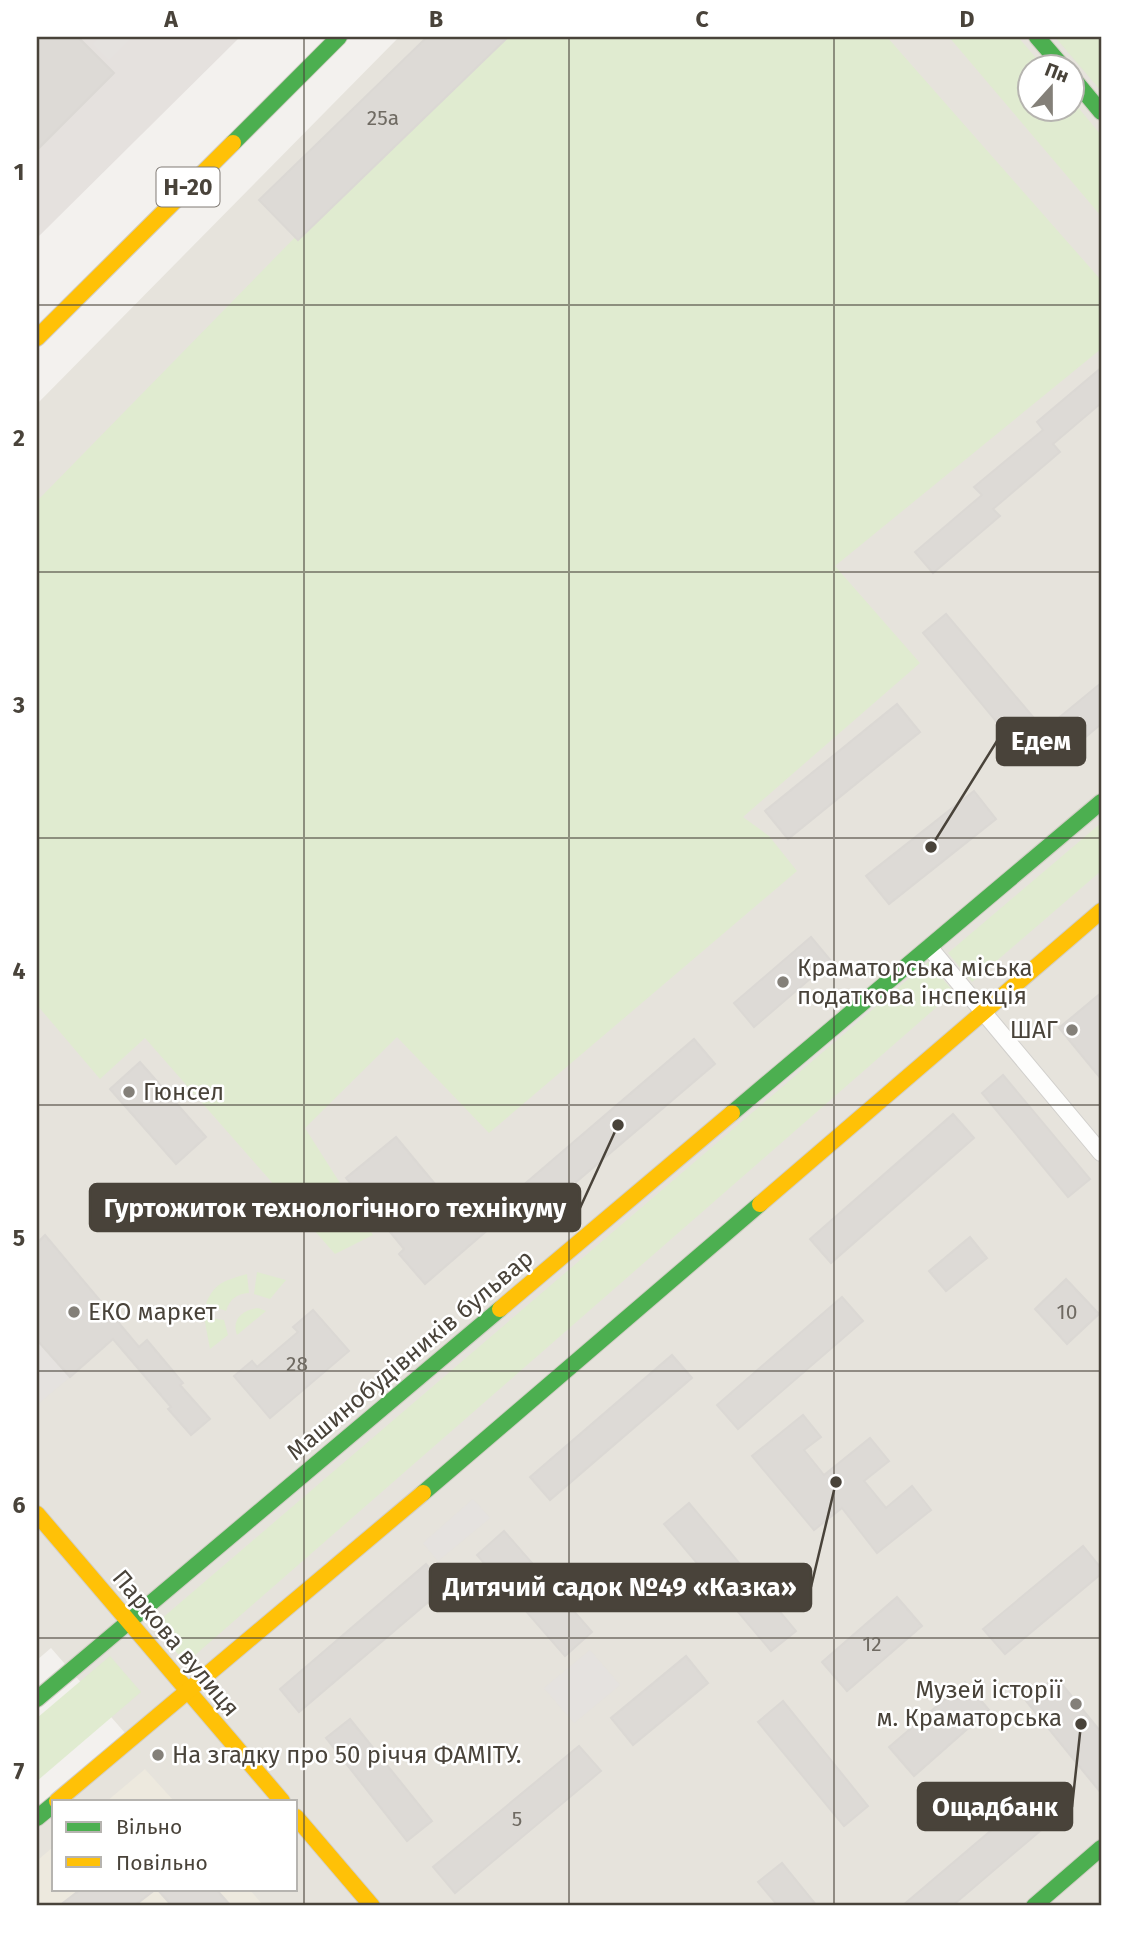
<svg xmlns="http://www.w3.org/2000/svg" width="1138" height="1943" font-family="'Fira Sans',sans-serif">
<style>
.residential{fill:#e6e3dc;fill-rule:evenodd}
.industrial{fill:#e5e1de}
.education{fill:#ede9de}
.green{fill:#e0ebd0}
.parking{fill:#e5e2df}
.building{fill:#dddad6;stroke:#dbd8d4;stroke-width:2}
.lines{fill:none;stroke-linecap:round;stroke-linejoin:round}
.street-casing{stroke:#d1cfcc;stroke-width:18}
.fast-casing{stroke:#d2cec5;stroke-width:18}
.slow-casing{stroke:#d2cec5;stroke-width:18}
.street{stroke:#fdfdfc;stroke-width:16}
.fast{stroke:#4caf50;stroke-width:16}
.slow{stroke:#ffc107;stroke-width:16}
.grid{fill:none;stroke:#49433a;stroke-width:2;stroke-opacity:0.55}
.poi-dot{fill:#848079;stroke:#fff;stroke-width:2.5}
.labels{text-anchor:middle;stroke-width:5;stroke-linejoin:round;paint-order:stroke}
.number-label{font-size:21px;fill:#6f6a62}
.shield{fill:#fff;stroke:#807b75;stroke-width:2}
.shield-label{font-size:23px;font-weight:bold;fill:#49433a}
.poi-label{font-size:24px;fill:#49433a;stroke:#fff;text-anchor:start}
.street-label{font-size:24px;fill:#49433a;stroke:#fff}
.leader{fill:none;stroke:#49433a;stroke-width:2.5}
.callout-dot{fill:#49433a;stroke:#fff;stroke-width:2.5}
.callout{fill:#49433a;stroke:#49433a;stroke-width:2.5}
.callout-label{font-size:26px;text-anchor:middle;font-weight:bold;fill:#fff}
.neatline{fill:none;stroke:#49433a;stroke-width:2.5}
.grid-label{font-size:23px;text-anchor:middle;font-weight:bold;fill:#49433a}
</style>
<rect width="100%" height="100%" fill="#f3f1ee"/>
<path class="residential" d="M399 37H1101V1906H37V1822L54 1808V1889H296V1801H62L132 1741 51 1648 37 1660V404ZM1030 66H1072V108H1030Z"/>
<path class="industrial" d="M37 37H240L37 238Z"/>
<g class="education">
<path d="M145 1769 174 1801H107Z"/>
<path d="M54 1846V1889H249L264 1906H37V1861Z"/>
</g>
<g class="green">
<path d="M491 37H887L1101 280V349L835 566 920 663 743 817 769 836 797 871 489 1133 397 1037 305 1128 373 1235 335 1254 145 1038 100 1079 37 1005V501Z"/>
<path d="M949 37H1018L1043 66H1030V108H1072V100L1101 135V216Z"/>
<path d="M1055 37H1101V91Z"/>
<path d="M1101 823V871L972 982 948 953Z"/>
<path d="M928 962 954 992 186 1663 153 1626Z"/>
<path d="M257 1272 286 1280 270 1299 254 1294Z"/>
<path d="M247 1274 249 1293C236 1294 230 1299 226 1311L206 1304C214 1282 227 1280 247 1274Z"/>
<path d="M258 1308 266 1311 237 1335C231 1319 243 1310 258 1308Z"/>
<path d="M204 1317 224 1320 228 1335 210 1349Z"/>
<path d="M110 1656 141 1692 37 1781V1718Z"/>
</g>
<g class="parking">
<path d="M100 37H132L109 60 93 44Z"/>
<path d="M37 1340 70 1377 37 1405Z"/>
<path d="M473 1499 490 1518 438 1561 423 1543Z"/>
<path d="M590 1650 620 1685 574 1723 544 1688Z"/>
</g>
<g class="building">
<path d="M37 37H78L114 73 37 150Z"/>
<path d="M427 37H508L298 240 259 200Z"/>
<path d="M1101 368V403L1053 444 1060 452 993 509 1000 516 933 573 915 552 982 495 974 487 1043 430 1037 422Z"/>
<path d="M946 614 1044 730 1101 683V724L1082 740 1070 727 1029 761 923 633Z"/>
<path d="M897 704 920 732 788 839 765 811Z"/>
<path d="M974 791 996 819 889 904 866 876Z"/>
<path d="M811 937 831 961 754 1027 734 1003Z"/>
<path d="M1101 993V1079L1059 1028Z"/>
<path d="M694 1039 715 1064 542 1211 521 1187Z"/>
<path d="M140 1062 206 1137 176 1164 110 1089Z"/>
<path d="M1003 1075 1090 1179 1068 1197 982 1093Z"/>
<path d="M953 1114 974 1138 831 1263 810 1239Z"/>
<path d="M396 1137 454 1207 478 1186 504 1216 425 1284 399 1254 404 1249 346 1178Z"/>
<path d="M45 1235 139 1347 147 1340 183 1383 180 1385 210 1419 191 1435 168 1409 171 1407 113 1339 70 1377 37 1340V1243Z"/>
<path d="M970 1237 987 1258 946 1291 929 1271Z"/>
<path d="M1066 1279 1099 1314 1067 1344 1035 1309Z"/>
<path d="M842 1297 863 1321 738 1429 717 1405Z"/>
<path d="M313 1310 349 1351 270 1418 234 1376 252 1361 257 1367 298 1332 293 1327Z"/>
<path d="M672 1355 692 1378 550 1500 530 1477Z"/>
<path d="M803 1415 821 1437 804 1450 824 1475 870 1438 889 1461 864 1481 886 1508 912 1486 931 1510 877 1553 842 1508 814 1530 752 1456Z"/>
<path d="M689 1503 796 1631 771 1651 664 1524Z"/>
<path d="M504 1531 592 1632 565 1656 477 1555Z"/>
<path d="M1083 1546 1101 1568V1574L1005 1654 983 1629Z"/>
<path d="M426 1564 446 1587 299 1712 280 1689Z"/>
<path d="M897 1597 922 1626 847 1691 822 1662Z"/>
<path d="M686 1656 708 1683 633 1745 611 1718Z"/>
<path d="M1056 1677 1101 1732V1793L1026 1701Z"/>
<path d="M965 1682 989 1710 914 1776 889 1747Z"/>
<path d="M783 1701 868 1806 844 1826 758 1722Z"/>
<path d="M350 1719 432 1821 407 1841 326 1738Z"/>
<path d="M579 1746 601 1771 455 1893 433 1867Z"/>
<path d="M1040 1789 1060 1814 952 1906H902Z"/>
<path d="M782 1863 817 1906H778L758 1882Z"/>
<path d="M81 1889H156L134 1906H59Z"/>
<path d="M157 1889H216L231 1906H172Z"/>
</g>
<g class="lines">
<g class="street-casing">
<path id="street" d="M929 947 1101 1153"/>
</g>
<g class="fast-casing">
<g id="fast">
<path d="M1037 37 1062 66"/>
<path d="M1072 77 1101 112"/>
<path d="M233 143 339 37"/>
<path d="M732 1113 1101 802"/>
<path d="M423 1493 760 1204"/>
<path d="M37 1699 500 1309"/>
<path d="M37 1818 54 1804"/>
<path d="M1034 1906 1101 1848"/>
</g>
</g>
<g class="slow-casing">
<g id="slow">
<path d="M37 338 233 143"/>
<path d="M760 1204 1101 911"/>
<path d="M500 1309 732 1113"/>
<path d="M37 1514 282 1801"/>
<path d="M57 1801 423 1493"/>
<path d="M296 1817 372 1906"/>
</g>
</g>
<use href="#street" class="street"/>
<use href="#fast" class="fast"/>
<use href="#slow" class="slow"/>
</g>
<path class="grid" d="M304 37V1906M569 37V1906M834 37V1906M37 305H1101M37 572H1101M37 838H1101M37 1105H1101M37 1371H1101M37 1638H1101"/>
<g class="poi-dot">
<circle cx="783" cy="982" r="7"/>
<circle cx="1072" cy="1030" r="7"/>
<circle cx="129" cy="1092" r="7"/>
<circle cx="74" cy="1312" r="7"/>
<circle cx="1076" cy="1704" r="7"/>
<circle cx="158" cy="1755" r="7"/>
</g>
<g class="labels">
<g class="number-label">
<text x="383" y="125">25а</text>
<text x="1067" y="1319">10</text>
<text x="297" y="1371">28</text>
<text x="872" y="1651">12</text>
<text x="517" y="1826">5</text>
</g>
<rect class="shield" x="156.5" y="167.5" width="63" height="39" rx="5"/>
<g class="shield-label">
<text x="188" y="195">Н-20</text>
</g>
<g class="poi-label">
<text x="797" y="976">Краматорська міська<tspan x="797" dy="28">податкова інспекція</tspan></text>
<text x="1058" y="1038" text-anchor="end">ШАГ</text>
<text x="143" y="1100">Гюнсел</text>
<text x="88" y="1320">ЕКО маркет</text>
<text x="1062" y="1698" text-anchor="end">Музей історії<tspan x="1062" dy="28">м. Краматорська</tspan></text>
<text x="172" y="1763">На згадку про 50 річчя ФАМІТУ.</text>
</g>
<g class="street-label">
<text transform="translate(410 1355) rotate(-40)" y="8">Машинобудівників бульвар</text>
<text transform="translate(176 1643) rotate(50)" y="8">Паркова вулиця</text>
</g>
</g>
<path class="leader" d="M931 847L997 741M618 1125L580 1208M836 1482L811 1587M1081 1724L1072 1807"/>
<g class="callout-dot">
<circle cx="931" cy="847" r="7"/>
<circle cx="618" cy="1125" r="7"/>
<circle cx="836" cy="1482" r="7"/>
<circle cx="1081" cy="1724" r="7"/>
</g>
<g class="callout">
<rect x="997" y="718" width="88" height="47" rx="7"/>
<rect x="90" y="1184" width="490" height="47" rx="7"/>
<rect x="430" y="1564" width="381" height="47" rx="7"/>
<rect x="918" y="1783" width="154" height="47" rx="7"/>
</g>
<g class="callout-label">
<text x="1041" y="750">Едем</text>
<text x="335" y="1217">Гуртожиток технологічного технікуму</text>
<text x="620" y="1596">Дитячий садок №49 «Казка»</text>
<text x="995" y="1816">Ощадбанк</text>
</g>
<rect width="1138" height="1943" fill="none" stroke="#ffffff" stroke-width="77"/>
<rect x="52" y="1800" width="245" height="91" fill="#ffffff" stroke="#b6b4b0" stroke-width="2"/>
<rect x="66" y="1822" width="35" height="10" fill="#4caf50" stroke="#b6b4b0" stroke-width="2"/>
<text x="116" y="1834" font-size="21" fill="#49433a">Вільно</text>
<rect x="66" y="1857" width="35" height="10" fill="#ffc107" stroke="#b6b4b0" stroke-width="2"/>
<text x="116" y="1870" font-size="21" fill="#49433a">Повільно</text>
<g transform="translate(1051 88) rotate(21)"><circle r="33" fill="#ffffff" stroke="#b6b4b0" stroke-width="2"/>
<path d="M0-5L12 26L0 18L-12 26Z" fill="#848079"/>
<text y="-10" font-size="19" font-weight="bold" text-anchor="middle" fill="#49433a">Пн</text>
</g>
<rect x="38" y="38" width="1062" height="1866" class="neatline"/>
<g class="grid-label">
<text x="171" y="27">A</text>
<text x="436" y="27">B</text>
<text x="702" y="27">C</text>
<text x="967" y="27">D</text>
<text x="19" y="180">1</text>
<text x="19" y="446">2</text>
<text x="19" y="713">3</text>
<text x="19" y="979">4</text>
<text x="19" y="1246">5</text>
<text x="19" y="1513">6</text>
<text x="19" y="1779">7</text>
</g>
</svg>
